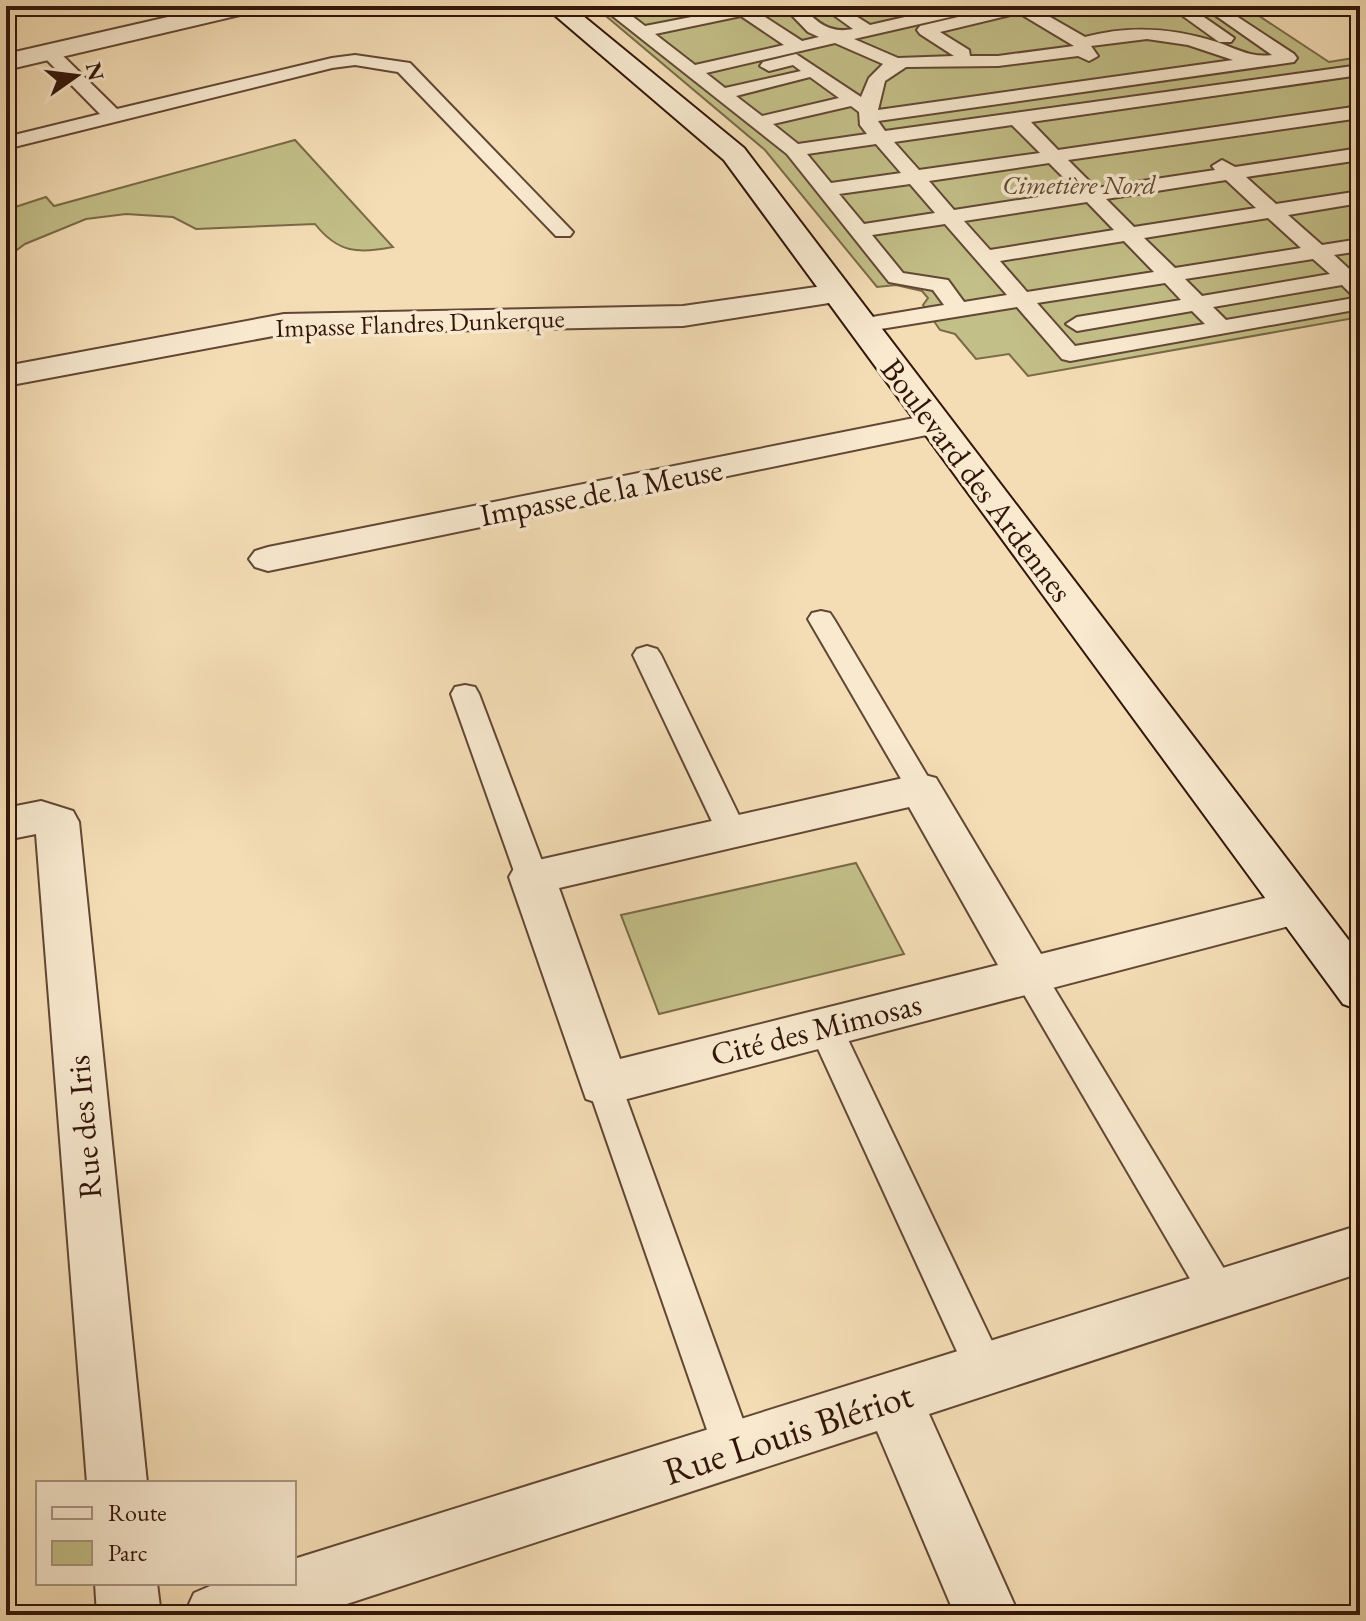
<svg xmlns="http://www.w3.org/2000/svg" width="1366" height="1621" font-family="'EB Garamond',serif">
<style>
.green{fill:#c3bf88;stroke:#7a6a48;stroke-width:2}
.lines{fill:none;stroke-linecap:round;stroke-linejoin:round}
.service-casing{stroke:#624734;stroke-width:4}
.minor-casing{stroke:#624734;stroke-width:4}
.secondary-casing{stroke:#321509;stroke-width:4}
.service{fill:#f8e9cf;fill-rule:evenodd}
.minor{fill:#f8e9cf;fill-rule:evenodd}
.secondary{fill:#f8e9cf;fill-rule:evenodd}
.labels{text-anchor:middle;stroke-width:7;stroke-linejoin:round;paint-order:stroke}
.far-park-label{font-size:26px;font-style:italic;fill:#5e482f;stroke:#f8e9cf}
.far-street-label{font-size:26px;fill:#321509;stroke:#f8e9cf}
.street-label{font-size:32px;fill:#321509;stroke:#f8e9cf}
.near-street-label{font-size:38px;fill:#321509;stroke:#f8e9cf}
</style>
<rect width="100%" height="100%" fill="#f4ddb5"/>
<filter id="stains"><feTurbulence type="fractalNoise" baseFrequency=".0025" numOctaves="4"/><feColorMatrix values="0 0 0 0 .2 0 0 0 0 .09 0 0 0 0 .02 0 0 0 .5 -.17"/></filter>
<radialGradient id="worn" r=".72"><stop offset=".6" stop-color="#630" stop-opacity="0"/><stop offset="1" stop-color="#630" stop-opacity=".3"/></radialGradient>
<g class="green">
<path d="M594 6H1244L1329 62 1360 57V317L1028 376 1009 354 976 359 955 334 940 330 923 305 928 298 922 291 896 285 877 287 765 150Z"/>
<path d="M295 140 393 247C358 254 338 253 315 224L196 229 173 217 126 214 86 219 25 244 6 258V210L46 197 54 206Z"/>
<path d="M856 863 904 954 659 1014 621 915Z"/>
</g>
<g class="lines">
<g class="service-casing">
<g id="service">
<path d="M600 6H619L645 26 748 6 802 41 819 37 808 32 783 6H801C817 22 829 34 853 29L821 6H840L870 25 953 6H983L981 10 854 39 898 58 954 56 920 34 917 30 920 26 1005 6H1031L1085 37C1130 25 1173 28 1217 42 1237 49 1251 58 1272 55L1202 6H1221L1294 54 1297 58 1294 62 878 121 885 131 1360 65V75L1031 122 1058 150 1360 106V118L1068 160 1096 188 1215 170 1212 166 1222 160 1235 167 1360 148V160L1246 177 1276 204 1360 191V203L1288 215 1322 245 1360 239V251L1334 255 1360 279V296L1352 295 1342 285 1213 307 1226 320 1360 297V309L1070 361 1062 359 1017 307 862 332 854 330 851 325 854 320 944 305 933 290 889 282 787 154ZM1019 13 1074 46 998 56H970L969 50 940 32ZM741 16 784 45 695 65 655 34ZM1147 39 1188 45 1233 60 878 110 885 81 906 67 998 66 1078 56 1089 61 1098 56 1091 46ZM835 43 883 64 869 78 861 97 796 54 763 62 760 66 769 71 793 65 801 71 725 88 706 73ZM810 77 839 98 762 116 736 96ZM851 106 859 112 860 125 867 134 798 144 773 124ZM1012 125 1040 153 919 170 894 142ZM876 144 901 173 831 183 807 154ZM1049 163 1077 191 954 210 929 181ZM1226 180 1256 208 1134 227 1106 199ZM910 184 935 213 864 224 839 194ZM1087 202 1114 230 990 250 964 221ZM1268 218 1301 248 1175 268 1144 238ZM945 224 1007 295 964 302 948 280 903 273 872 235ZM1124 241 1154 272 1027 292 1000 261ZM1313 259 1330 274 1202 296 1185 279ZM1165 283 1181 300 1077 317 1066 324 1077 331 1192 311 1205 324 1075 346 1037 303Z"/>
<path d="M1169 6H1188L1234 38 1231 42H1219Z"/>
<path d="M49 47 55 48 117 109 332 58 355 55 410 63 573 232 570 236H556L398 72 355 65 332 68 6 149V137L100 114 43 56 40 52Z"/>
<path d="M821 611 830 613 834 619 931 782 936 789 931 796 921 799 911 796 808 619 812 613Z"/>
<path d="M647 646 657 649 661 655 747 832 743 840 732 843 721 840 717 832 633 655 637 649Z"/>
<path d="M465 685 475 687 479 694 548 877 543 885 532 888 521 885 516 877 451 694 455 687Z"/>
<path d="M1028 961 1040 965 1232 1282 1238 1294 1232 1306 1219 1311 1206 1306 1012 974 1016 965Z"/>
<path d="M825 1014 837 1018 842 1027 999 1356 1005 1369 999 1382 985 1387 971 1382 808 1027 813 1018Z"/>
<path d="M604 1070 616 1074 621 1084 754 1450 748 1464 734 1469 720 1464 714 1450 587 1084 592 1074Z"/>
</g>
</g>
<g class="minor-casing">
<g id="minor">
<path d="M216 6H260L257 11 6 70V54Z"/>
<path d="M837 284 848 286 853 293 848 300 683 326 284 334 6 386V366L284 314 683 306Z"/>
<path d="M934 414 946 417 951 424 946 431 268 571 255 567 249 559 255 551 268 547Z"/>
<path d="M921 774 936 778 1041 954 1297 890 1313 895 1320 907 1313 919 1297 924 604 1105 586 1099 509 877 516 865ZM909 807 998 965 620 1059 559 888Z"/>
<path d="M41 801 73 811 79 822 147 1483H87L36 834 6 840V808Z"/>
<path d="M1360 1225V1273L929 1414 1019 1615H955L877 1431 313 1615H184L194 1593 217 1583H294V1559Z"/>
<path d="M95 1583H157L161 1615H97Z"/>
</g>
</g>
<g class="secondary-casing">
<path id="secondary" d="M544 6H571L744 148 1360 955V1010L1343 1004 724 160Z"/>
</g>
<use href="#service" class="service"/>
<use href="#minor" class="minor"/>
<use href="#secondary" class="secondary"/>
</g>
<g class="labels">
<g class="far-park-label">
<text x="1079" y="194">Cimetière Nord</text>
</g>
<g class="far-street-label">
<text transform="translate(420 323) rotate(-2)" y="9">Impasse Flandres Dunkerque</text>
</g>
<g class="street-label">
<text transform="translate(977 480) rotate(53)" y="11">Boulevard des Ardennes</text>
<text transform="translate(601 492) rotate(-11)" y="11">Impasse de la Meuse</text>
<text transform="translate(816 1029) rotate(-14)" y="11">Cité des Mimosas</text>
<text transform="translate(84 1127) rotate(-95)" y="11">Rue des Iris</text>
</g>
<g class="near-street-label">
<text transform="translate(788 1433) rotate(-18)" y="13">Rue Louis Blériot</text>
</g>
</g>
<rect width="1366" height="1621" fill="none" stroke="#f4ddb5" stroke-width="32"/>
<rect x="8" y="8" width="1350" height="1605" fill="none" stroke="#321509" stroke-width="4"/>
<rect x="16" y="16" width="1334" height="1589" fill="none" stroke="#321509" stroke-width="2"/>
<rect x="36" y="1481" width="260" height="104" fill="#f8e9cf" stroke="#a99480" stroke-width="2"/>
<rect x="52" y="1507" width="40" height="12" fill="#f8e9cf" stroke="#a99480" stroke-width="2"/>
<text x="108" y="1521" font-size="24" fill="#321509">Route</text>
<rect x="52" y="1541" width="40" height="24" fill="#c3bf88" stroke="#a99480" stroke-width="2"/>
<text x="108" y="1561" font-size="24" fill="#321509">Parc</text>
<g transform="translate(76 76) rotate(76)" stroke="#f8e9cf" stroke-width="6" paint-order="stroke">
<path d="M0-6L14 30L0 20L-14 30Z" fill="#321509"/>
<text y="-12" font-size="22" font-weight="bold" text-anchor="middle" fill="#321509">N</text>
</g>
<rect width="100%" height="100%" filter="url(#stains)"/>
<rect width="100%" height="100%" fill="url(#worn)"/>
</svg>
